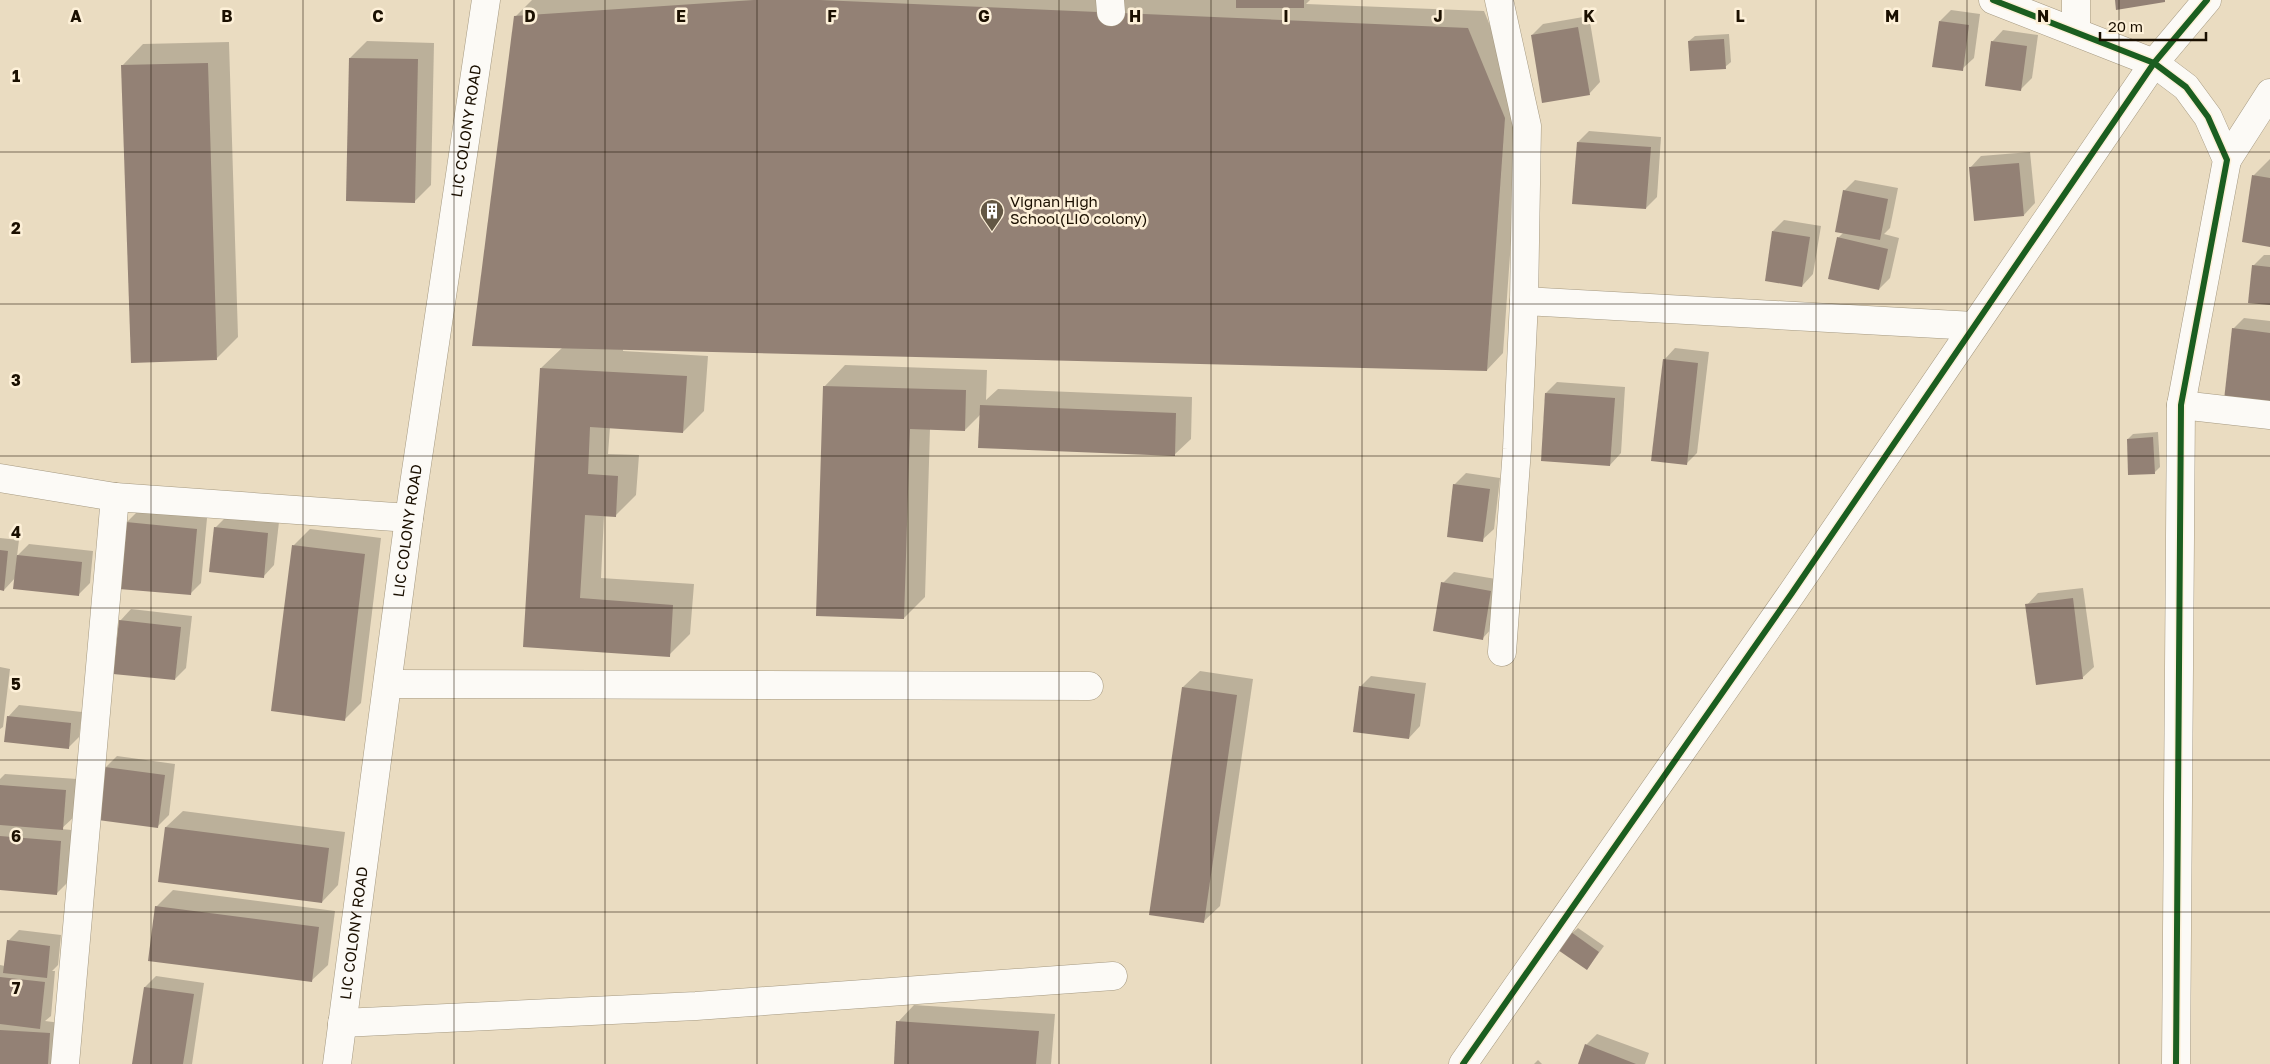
<svg xmlns="http://www.w3.org/2000/svg" width="2270" height="1064" font-family="'Golos Text',sans-serif">
<style>
.shadow{fill:#0003}
.building{fill:#938175}
.lines{fill:none;stroke-linecap:round;stroke-linejoin:round}
.street-casing{stroke:#a59981;stroke-width:29}
.secondary-casing{stroke:#a59981;stroke-width:29}
.street{stroke:#fcfaf6;stroke-width:28}
.secondary{stroke:#fcfaf6;stroke-width:28}
.cycleway-casing{stroke:#fdf0d8;stroke-width:9}
.cycleway{stroke:#1b5e20;stroke-width:6}
.grid{fill:none;stroke:#1a0f00;stroke-width:1;stroke-opacity:0.55}
.labels{text-anchor:middle;stroke-width:5;stroke-linejoin:round;paint-order:stroke}
.street-label{font-size:15px;fill:#1a0f00;stroke:#fdf0d8}
.poi-label{font-size:15px;fill:#1a0f00;stroke:#fdf0d8;text-anchor:start}
.grid-label{font-size:16px;text-anchor:middle;font-weight:bold;fill:#1a0f00;stroke:#fdf0d8;stroke-width:5;stroke-linejoin:round;paint-order:stroke}
</style>
<rect width="100%" height="100%" fill="#eadcc1"/>
<g class="shadow">
<path d="M532 0H1310L1306 4 1484 11 1521 101 1503 353 1487 370 623 348V351L708 356 704 411 683 432 610 427 608 454 639 455 636 495 615 516 604 515 601 578 694 584 690 634 669 655 524 646 541 368 563 347 515 17Z"/>
<path d="M1951 10 1980 14 1974 58 1962 69 1940 21Z"/>
<path d="M1589 16 1600 82 1589 94 1532 35 1543 24Z"/>
<path d="M2003 30 2038 35 2032 78 2021 89 1992 42Z"/>
<path d="M1729 34 1731 62 1725 67 1689 41 1695 36Z"/>
<path d="M367 41 434 43 431 185 415 201 350 58Z"/>
<path d="M229 42 238 337 217 358 122 66 143 44Z"/>
<path d="M1589 131 1661 137 1657 197 1646 208 1578 142Z"/>
<path d="M2030 152 2035 203 2024 215 1970 168 1981 156Z"/>
<path d="M2270 159V246L2254 175Z"/>
<path d="M1855 180 1898 188 1890 228 1884 234 1899 238 1890 278 1879 289 1838 238 1844 232V191Z"/>
<path d="M1784 220 1821 226 1813 274 1802 286 1773 231Z"/>
<path d="M2264 255H2270V304L2253 266Z"/>
<path d="M2244 318 2270 321V404L2233 329Z"/>
<path d="M1675 348 1709 352 1697 453 1686 464 1664 360Z"/>
<path d="M845 365 987 370 986 400 998 389 1192 397 1191 439 1174 455 981 414 965 430 930 429 925 597 904 618 824 387Z"/>
<path d="M1557 382 1625 387 1621 453 1610 465 1546 393Z"/>
<path d="M2158 432 2160 467 2154 473 2128 439 2133 434Z"/>
<path d="M1466 473 1500 478 1494 529 1482 540 1454 485Z"/>
<path d="M138 511 207 518 201 583 190 594 127 522Z"/>
<path d="M226 517 279 522 274 565 263 577 215 528Z"/>
<path d="M310 529 381 538 361 703 345 719 294 545Z"/>
<path d="M0 538 19 540 17 556 29 544 93 551 90 583 79 594 16 577 4 590 0 589Z"/>
<path d="M1454 572 1502 580 1493 627 1482 639 1443 583Z"/>
<path d="M2083 588 2094 667 2082 678 2027 605 2038 593Z"/>
<path d="M131 609 192 616 186 668 175 679 120 621Z"/>
<path d="M0 667 10 669 3 727 0 729Z"/>
<path d="M1200 671 1253 679 1220 906 1203 922 1183 687Z"/>
<path d="M1371 676 1426 683 1420 726 1409 738 1360 687Z"/>
<path d="M19 705 82 712 79 737 68 748 8 717Z"/>
<path d="M117 756 175 764 169 815 158 826 106 767Z"/>
<path d="M5 774 77 779 74 817 61 829 72 830 68 882 56 894 0 889V779Z"/>
<path d="M183 811 345 832 338 885 322 902 159 881 166 827Z"/>
<path d="M173 890 335 911 328 965 311 981 156 907Z"/>
<path d="M1578 928 1604 946 1587 969 1572 933Z"/>
<path d="M19 930 61 935 58 965 52 971H55L51 1016 45 1021 61 1023 58 1064H0V965L5 966 8 941Z"/>
<path d="M156 976 204 983 192 1064H134L145 987Z"/>
<path d="M914 1005 1055 1014 1051 1064H895L898 1022Z"/>
<path d="M1597 1034 1649 1053 1645 1064H1579L1586 1045Z"/>
<path d="M1538 1060 1542 1064H1534Z"/>
</g>
<g class="building">
<path d="M754 0H820L1468 28 1505 118 1487 371 472 346 514 16Z"/>
<rect x="1236" y="0" width="68" height="8"/>
<path d="M2115 0H2165V2L2116 10Z"/>
<path d="M1939 21 1969 25 1963 71 1932 67Z"/>
<path d="M1578 27 1590 95 1542 103 1531 35Z"/>
<path d="M1724 39 1726 69 1690 71 1688 41Z"/>
<path d="M1991 41 2027 46 2021 91 1985 86Z"/>
<path d="M349 58 418 59 415 203 346 201Z"/>
<path d="M208 63 217 360 131 363 121 65Z"/>
<path d="M1577 142 1651 147 1646 209 1572 204Z"/>
<path d="M2019 163 2024 216 1974 221 1969 167Z"/>
<path d="M2252 175 2270 178V247L2242 242Z"/>
<path d="M1843 190 1888 199 1880 240 1835 232Z"/>
<path d="M1772 231 1810 237 1802 287 1765 281Z"/>
<path d="M1837 237 1888 249 1879 290 1828 279Z"/>
<path d="M2252 265 2270 267V305L2248 303Z"/>
<path d="M2232 328 2270 333V405L2224 400Z"/>
<path d="M1663 359 1698 363 1687 465 1651 461Z"/>
<path d="M540 368 687 376 683 433 590 427 588 474 618 476 616 517 585 515 580 598 673 605 670 657 523 647Z"/>
<path d="M823 386 966 390 965 431 910 429 904 619 816 616Z"/>
<path d="M1545 393 1615 398 1610 466 1541 461Z"/>
<path d="M980 405 1176 413 1175 456 978 448Z"/>
<path d="M2153 437 2155 474 2128 475 2127 439Z"/>
<path d="M1453 484 1490 489 1483 542 1447 537Z"/>
<path d="M126 522 197 529 191 595 119 589Z"/>
<path d="M214 527 268 533 264 578 209 572Z"/>
<path d="M292 545 365 554 345 721 271 711Z"/>
<path d="M0 550 8 551 4 591 0 590Z"/>
<path d="M17 555 82 562 79 596 13 589Z"/>
<path d="M1441 582 1491 591 1483 640 1433 631Z"/>
<path d="M2073 598 2083 679 2036 685 2025 604Z"/>
<path d="M119 620 181 627 175 680 113 674Z"/>
<path d="M1359 686 1415 694 1409 739 1353 732Z"/>
<path d="M1182 687 1237 695 1204 923 1149 915Z"/>
<path d="M7 716 71 723 69 749 4 742Z"/>
<path d="M105 767 165 775 158 828 98 820Z"/>
<path d="M0 785 66 790 63 830 0 825Z"/>
<path d="M165 827 329 848 322 903 158 882Z"/>
<path d="M0 836 61 841 57 895 0 890Z"/>
<path d="M155 906 319 927 312 982 148 961Z"/>
<path d="M1571 932 1599 952 1587 970 1558 950Z"/>
<path d="M7 940 50 946 47 978 3 973Z"/>
<path d="M0 977 45 982 40 1029 0 1024Z"/>
<path d="M144 987 194 994 183 1064H132Z"/>
<path d="M896 1021 1039 1031 1036 1064H894Z"/>
<path d="M0 1030 50 1033 48 1064H0Z"/>
<path d="M1585 1044 1636 1064H1578Z"/>
</g>
<g class="lines">
<g class="street-casing">
<g id="street">
<path d="M1110 0 1111 12"/>
<path d="M1499 0 1527 126 1524 301 1517 449 1502 652"/>
<path d="M2076 32V0"/>
<path d="M2154 63 2207 0"/>
<path d="M2227 160 2270 93"/>
<path d="M1524 301 1974 326"/>
<path d="M2181 405 2270 415"/>
<path d="M0 478 115 497 409 518"/>
<path d="M388 684 1089 686"/>
<path d="M342 1023 696 1006 1113 976"/>
<path d="M65 1064 115 497"/>
</g>
</g>
<g class="secondary-casing">
<g id="secondary">
<path d="M1993 0 2154 63 2186 87 2208 117 2227 160 2181 405 2176 1064"/>
<path id="s1" d="M337 1064 409 518 486 0"/>
<path d="M1463 1064 1792 593 2154 63"/>
</g>
</g>
<use href="#street" class="street"/>
<use href="#secondary" class="secondary"/>
<g class="cycleway-casing">
<g id="cycleway">
<path d="M1993 0 2154 63 2186 87 2208 117 2227 160 2181 405 2176 1064"/>
<path d="M1463 1064 1792 593 2154 63 2207 0"/>
</g>
</g>
<use href="#cycleway" class="cycleway"/>
</g>
<path class="grid" d="M151 0V1064M303 0V1064M454 0V1064M605 0V1064M757 0V1064M908 0V1064M1059 0V1064M1211 0V1064M1362 0V1064M1513 0V1064M1665 0V1064M1816 0V1064M1967 0V1064M2119 0V1064M0 152H2270M0 304H2270M0 456H2270M0 608H2270M0 760H2270M0 912H2270"/>
<defs>
<g id="building-pin" transform="scale(1.25)"><path d="M0 17L-7.5 6A9.5 9.5 0 1 1 7.5 6Z" fill="#635744" stroke="#fdf0d8"/><path d="M-4-6H4V6H1V3H-1V6H-4ZM-2.5-4.3h1.7v1.8h-1.7ZM.8-4.3h1.7v1.8H.8ZM-2.5-1h1.7V.8h-1.7ZM.8-1h1.7V.8H.8Z" fill="#fff"/></g>
</defs>
<g fill-rule="evenodd">
<use href="#building-pin" x="992" y="211"/>
</g>
<g class="labels">
<g class="street-label">
<text dy="5" stroke="none"><textPath href="#s1" startOffset="942">LIC COLONY ROAD</textPath></text>
<text dy="5" stroke="none"><textPath href="#s1" startOffset="538">LIC COLONY ROAD</textPath></text>
<text dy="5" stroke="none"><textPath href="#s1" startOffset="132">LIC COLONY ROAD</textPath></text>
</g>
<g class="poi-label">
<text x="1010" y="207">Vignan High<tspan x="1010" dy="17">School(LIO colony)</tspan></text>
</g>
</g>
<g class="grid-label">
<text x="76" y="22">A</text>
<text x="227" y="22">B</text>
<text x="378" y="22">C</text>
<text x="530" y="22">D</text>
<text x="681" y="22">E</text>
<text x="832" y="22">F</text>
<text x="984" y="22">G</text>
<text x="1135" y="22">H</text>
<text x="1286" y="22">I</text>
<text x="1438" y="22">J</text>
<text x="1589" y="22">K</text>
<text x="1740" y="22">L</text>
<text x="1892" y="22">M</text>
<text x="2043" y="22">N</text>
<text x="16" y="82">1</text>
<text x="16" y="234">2</text>
<text x="16" y="386">3</text>
<text x="16" y="538">4</text>
<text x="16" y="690">5</text>
<text x="16" y="842">6</text>
<text x="16" y="994">7</text>
</g>
<path d="M2100 32v8h106v-8" fill="none" stroke="#1a0f00" stroke-width="2.5"/>
<text x="2108" y="32" font-size="15" fill="#1a0f00" stroke="#fdf0d8" stroke-width="4" paint-order="stroke">20 m</text>
</svg>
